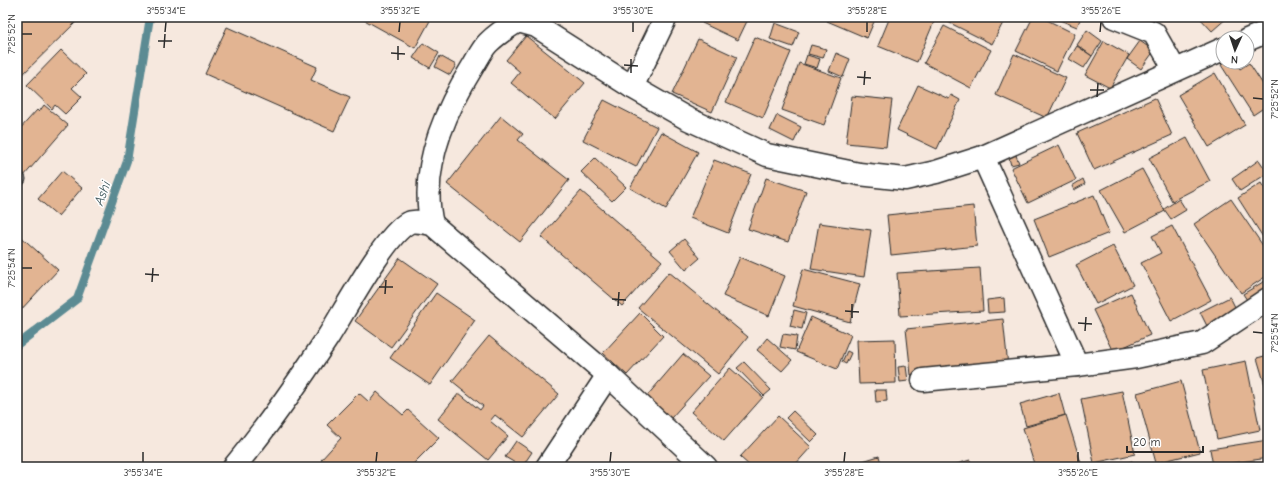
<svg xmlns="http://www.w3.org/2000/svg" width="1285" height="484" font-family="'Comic Neue',sans-serif">
<style>
.lines{fill:none;stroke-linecap:round;stroke-linejoin:round}
.stream{stroke:#5c8b93;stroke-width:8}
.building{fill:#e2b492;stroke:#2b2b2b}
.service-casing{stroke:#2b2b2b;stroke-width:15}
.minor-casing{stroke:#2b2b2b;stroke-width:25}
.service{stroke:#fff;stroke-width:12}
.minor{stroke:#fff;stroke-width:22}
.ticks{fill:none;stroke:#2b2b2b;stroke-width:1.5}
.labels{text-anchor:middle;stroke-width:3;stroke-linejoin:round;paint-order:stroke}
.water-label{font-size:14px;font-style:italic;fill:#435b5f;stroke:#fff}
.neatline{fill:none;stroke:#2b2b2b;stroke-width:1.5}
.ticks-label{font-size:10px;text-anchor:middle;fill:#2b2b2b}
</style>
<rect width="100%" height="100%" fill="#f6e8de"/>
<filter id="ink" filterUnits="userSpaceOnUse"><feTurbulence type="fractalNoise" baseFrequency=".025" numOctaves="2"/><feDisplacementMap in="SourceGraphic" scale="8" xChannelSelector="R" yChannelSelector="G"/><feConvolveMatrix kernelMatrix="1 2 1 2 8 2 1 2 1" color-interpolation-filters="sRGB"/></filter>
<g filter="url(#ink)">
<g class="lines">
<path class="stream" d="M17 345 77 299 127 161 150 17"/>
</g>
<g class="building">
<path d="M17 17H73L77 21 17 80Z"/>
<path d="M359 17H432L415 48Z"/>
<path d="M705 17H749L738 40 702 23Z"/>
<path d="M829 17H876L867 38 827 21Z"/>
<path d="M890 17H936L917 62 878 46Z"/>
<path d="M951 17H1006L992 44 948 22Z"/>
<path d="M1033 17H1041L1075 34 1057 71 1016 51Z"/>
<path d="M1052 17H1081L1077 27Z"/>
<path d="M1199 17H1228L1212 31Z"/>
<path d="M775 23 799 32 793 47 770 39Z"/>
<path d="M944 26 991 50 971 88 924 63Z"/>
<path d="M227 27 317 67 311 80 350 97 334 131 205 74Z"/>
<path d="M1087 30 1102 41 1092 56 1077 45Z"/>
<path d="M526 36 585 83 555 119 511 83 520 72 506 60Z"/>
<path d="M755 37 791 52 763 118 726 102Z"/>
<path d="M698 39 737 57 712 112 672 94Z"/>
<path d="M1104 41 1129 55 1110 88 1085 75Z"/>
<path d="M1140 41 1154 51 1141 69 1127 59Z"/>
<path d="M423 43 439 53 430 68 413 58Z"/>
<path d="M811 45 826 49 823 58 808 54Z"/>
<path d="M1077 46 1092 56 1084 68 1069 59Z"/>
<path d="M61 50 86 74 72 88 82 97 65 114 55 105 52 109 27 85Z"/>
<path d="M836 53 850 59 843 77 829 71Z"/>
<path d="M1014 54 1066 78 1047 118 996 95Z"/>
<path d="M807 55 820 59 817 68 804 64Z"/>
<path d="M440 56 456 65 450 75 435 67Z"/>
<path d="M1225 62H1235L1240 69 1249 63 1268 92V105L1253 115 1221 65Z"/>
<path d="M799 63 841 78 824 125 782 110Z"/>
<path d="M1215 73 1245 125 1209 147 1178 95Z"/>
<path d="M918 85 949 99 951 95 960 100 937 149 897 130Z"/>
<path d="M852 96 892 100 886 147 846 143Z"/>
<path d="M1155 98 1172 135 1094 170 1077 133Z"/>
<path d="M604 100 657 127 636 167 583 140Z"/>
<path d="M44 105 68 125 23 177 17 172V139L21 134 18 131 37 110 39 112Z"/>
<path d="M777 115 801 127 794 142 770 130Z"/>
<path d="M501 116 523 134 518 140 569 180 520 242 447 184Z"/>
<path d="M661 132 698 152 666 209 630 188Z"/>
<path d="M1187 138 1210 181 1172 201 1149 158Z"/>
<path d="M1059 145 1076 180 1028 203 1011 168Z"/>
<path d="M1015 153 1019 163 1011 165 1008 155Z"/>
<path d="M595 158 626 187 612 201 581 172Z"/>
<path d="M714 160 751 174 728 233 690 218Z"/>
<path d="M1259 160 1268 173 1240 191 1232 179Z"/>
<path d="M1142 169 1165 211 1125 232 1101 190Z"/>
<path d="M62 171 82 188 58 216 38 199Z"/>
<path d="M766 178 806 191 788 242 748 229Z"/>
<path d="M1083 179 1085 184 1074 190 1072 186Z"/>
<path d="M1261 183 1268 194V245L1238 198Z"/>
<path d="M581 191 662 261 622 306 541 237Z"/>
<path d="M1094 195 1109 233 1049 257 1034 219Z"/>
<path d="M1179 199 1186 210 1171 219 1164 209Z"/>
<path d="M1231 199 1268 253V275L1241 293 1194 224Z"/>
<path d="M973 206 977 246 891 255 887 215Z"/>
<path d="M819 223 871 230 864 277 811 269Z"/>
<path d="M1172 226 1211 300 1171 321 1141 263 1161 253 1152 236Z"/>
<path d="M17 233 58 270 18 313 17 312Z"/>
<path d="M684 239 700 258 686 270 670 251Z"/>
<path d="M1113 246 1133 285 1096 304 1076 265Z"/>
<path d="M740 257 785 276 769 316 723 296Z"/>
<path d="M400 258 437 284 391 347 355 321Z"/>
<path d="M980 268 983 311 900 316 897 273Z"/>
<path d="M803 269 860 284 850 322 793 306Z"/>
<path d="M669 272 748 337 718 374 638 308Z"/>
<path d="M1268 279V291L1249 303 1243 294Z"/>
<path d="M436 293 475 320 430 385 390 358Z"/>
<path d="M1131 293 1150 335 1113 352 1093 310Z"/>
<path d="M1230 297 1238 313 1208 328 1200 312Z"/>
<path d="M1004 298 1005 312 988 313 987 300Z"/>
<path d="M794 310 806 313 802 329 790 326Z"/>
<path d="M640 313 663 336 627 375 603 353Z"/>
<path d="M811 317 851 335 837 369 796 352Z"/>
<path d="M1003 319 1008 366 911 375 906 329Z"/>
<path d="M783 334 797 336 795 350 780 347Z"/>
<path d="M489 336 559 394 523 437 495 415 490 421 508 436 488 460 438 419 459 393 480 410 483 406 452 381Z"/>
<path d="M767 338 792 360 782 371 757 350Z"/>
<path d="M895 339 896 383 859 384 857 340Z"/>
<path d="M847 351 851 353 846 364 842 362Z"/>
<path d="M683 354 709 376 671 418 646 397Z"/>
<path d="M1268 355V395L1257 358Z"/>
<path d="M1246 361 1260 430 1217 439 1203 370Z"/>
<path d="M744 362 771 390 764 396 737 368Z"/>
<path d="M906 366 908 381 900 382 898 367Z"/>
<path d="M730 368 763 397 724 441 691 412Z"/>
<path d="M1181 381 1200 452 1156 463 1137 393Z"/>
<path d="M875 390H886L887 401 876 402Z"/>
<path d="M1122 391 1135 454 1094 463 1081 399Z"/>
<path d="M377 392 403 415 408 410 439 438 410 467H330L321 460 341 438 327 425 359 393 369 402Z"/>
<path d="M1059 393 1065 415 1026 426 1020 404Z"/>
<path d="M793 411 818 435 811 442 786 418Z"/>
<path d="M1066 415 1081 463 1068 467H1035L1023 428Z"/>
<path d="M778 416 811 447 793 467H751L740 457Z"/>
<path d="M1268 440V458L1213 466 1210 449Z"/>
<path d="M516 441 532 452 522 467 505 457Z"/>
<path d="M879 456 882 467H843Z"/>
<path d="M970 460 972 467H947Z"/>
<path d="M1132 461 1135 467H1119V466Z"/>
</g>
<g class="lines">
<g class="service-casing">
<path id="service" d="M17 177 19 179"/>
</g>
<g class="minor-casing">
<g id="minor">
<path d="M1114 17 1154 33 1175 70"/>
<path d="M1247 40 1268 31"/>
<path d="M632 87 666 17"/>
<path d="M983 157 1077 365"/>
<path d="M432 224C419 170 445 111 473 66 478 58 482 49 488 43 497 34 508 27 518 21L536 26 632 87 686 118 767 155 859 174 905 179 936 172 983 157 1223 49"/>
<path d="M923 380 1077 365 1136 357 1202 343 1268 299"/>
<path d="M234 467C268 426 299 381 328 337 344 312 385 235 408 223 414 220 425 223 432 224L608 375 706 467"/>
<path d="M547 467 608 375"/>
</g>
</g>
<use href="#service" class="service"/>
<use href="#minor" class="minor"/>
</g>
</g>
<path class="ticks" d="M165 32 166 22M399 32 400 22M633 32V22M867 32V22M1100 32 1101 22M22 34H32M158 41H172M164 48 165 34M391 53 405 54M398 60V46M624 65 638 66M631 73V59M857 77 871 78M864 85 865 71M1090 90H1104M1097 97 1098 83M1253 98 1263 99M22 268H32M145 274 159 275M152 282 153 268M379 287H393M385 294 386 280M612 299 626 300M618 306 619 292M845 311 859 312M852 318V304M1078 323 1092 324M1085 331 1086 317M1253 332 1263 333M143 462V452M376 462 377 452M610 462 611 452M844 462 845 452M1078 462V452"/>
<g class="labels">
<g class="water-label">
<text transform="translate(102 193) rotate(-70)" y="5">Ashi</text>
</g>
</g>
<rect width="1285" height="484" fill="none" stroke="#fff" stroke-width="44"/>
<g transform="translate(1235 50) rotate(183)"><circle r="19" fill="#ffffff" stroke="#aaaaaa"/>
<path d="M0-3L7 15L0 10L-7 15Z" fill="#2b2b2b"/>
<text y="-6" font-size="11" font-weight="bold" text-anchor="middle" fill="#2b2b2b">N</text>
</g>
<path d="M1127 446v6h76v-6" fill="none" stroke="#2b2b2b" stroke-width="2"/>
<text x="1133" y="446" font-size="12" fill="#2b2b2b" stroke="#ffffff" stroke-width="3" paint-order="stroke">20 m</text>
<rect x="22" y="22" width="1241" height="440" class="neatline"/>
<g class="ticks-label">
<text x="166" y="14">3°55'34"E</text>
<text x="400" y="14">3°55'32"E</text>
<text x="633" y="14">3°55'30"E</text>
<text x="867" y="14">3°55'28"E</text>
<text x="1101" y="14">3°55'26"E</text>
<text transform="translate(11 34) rotate(-90)" y="4">7°25'52"N</text>
<text transform="translate(1274 99) rotate(-90)" y="4">7°25'52"N</text>
<text transform="translate(11 268) rotate(-90)" y="4">7°25'54"N</text>
<text transform="translate(1274 333) rotate(-90)" y="4">7°25'54"N</text>
<text x="143" y="476">3°55'34"E</text>
<text x="376" y="476">3°55'32"E</text>
<text x="610" y="476">3°55'30"E</text>
<text x="844" y="476">3°55'28"E</text>
<text x="1078" y="476">3°55'26"E</text>
</g>
</svg>
